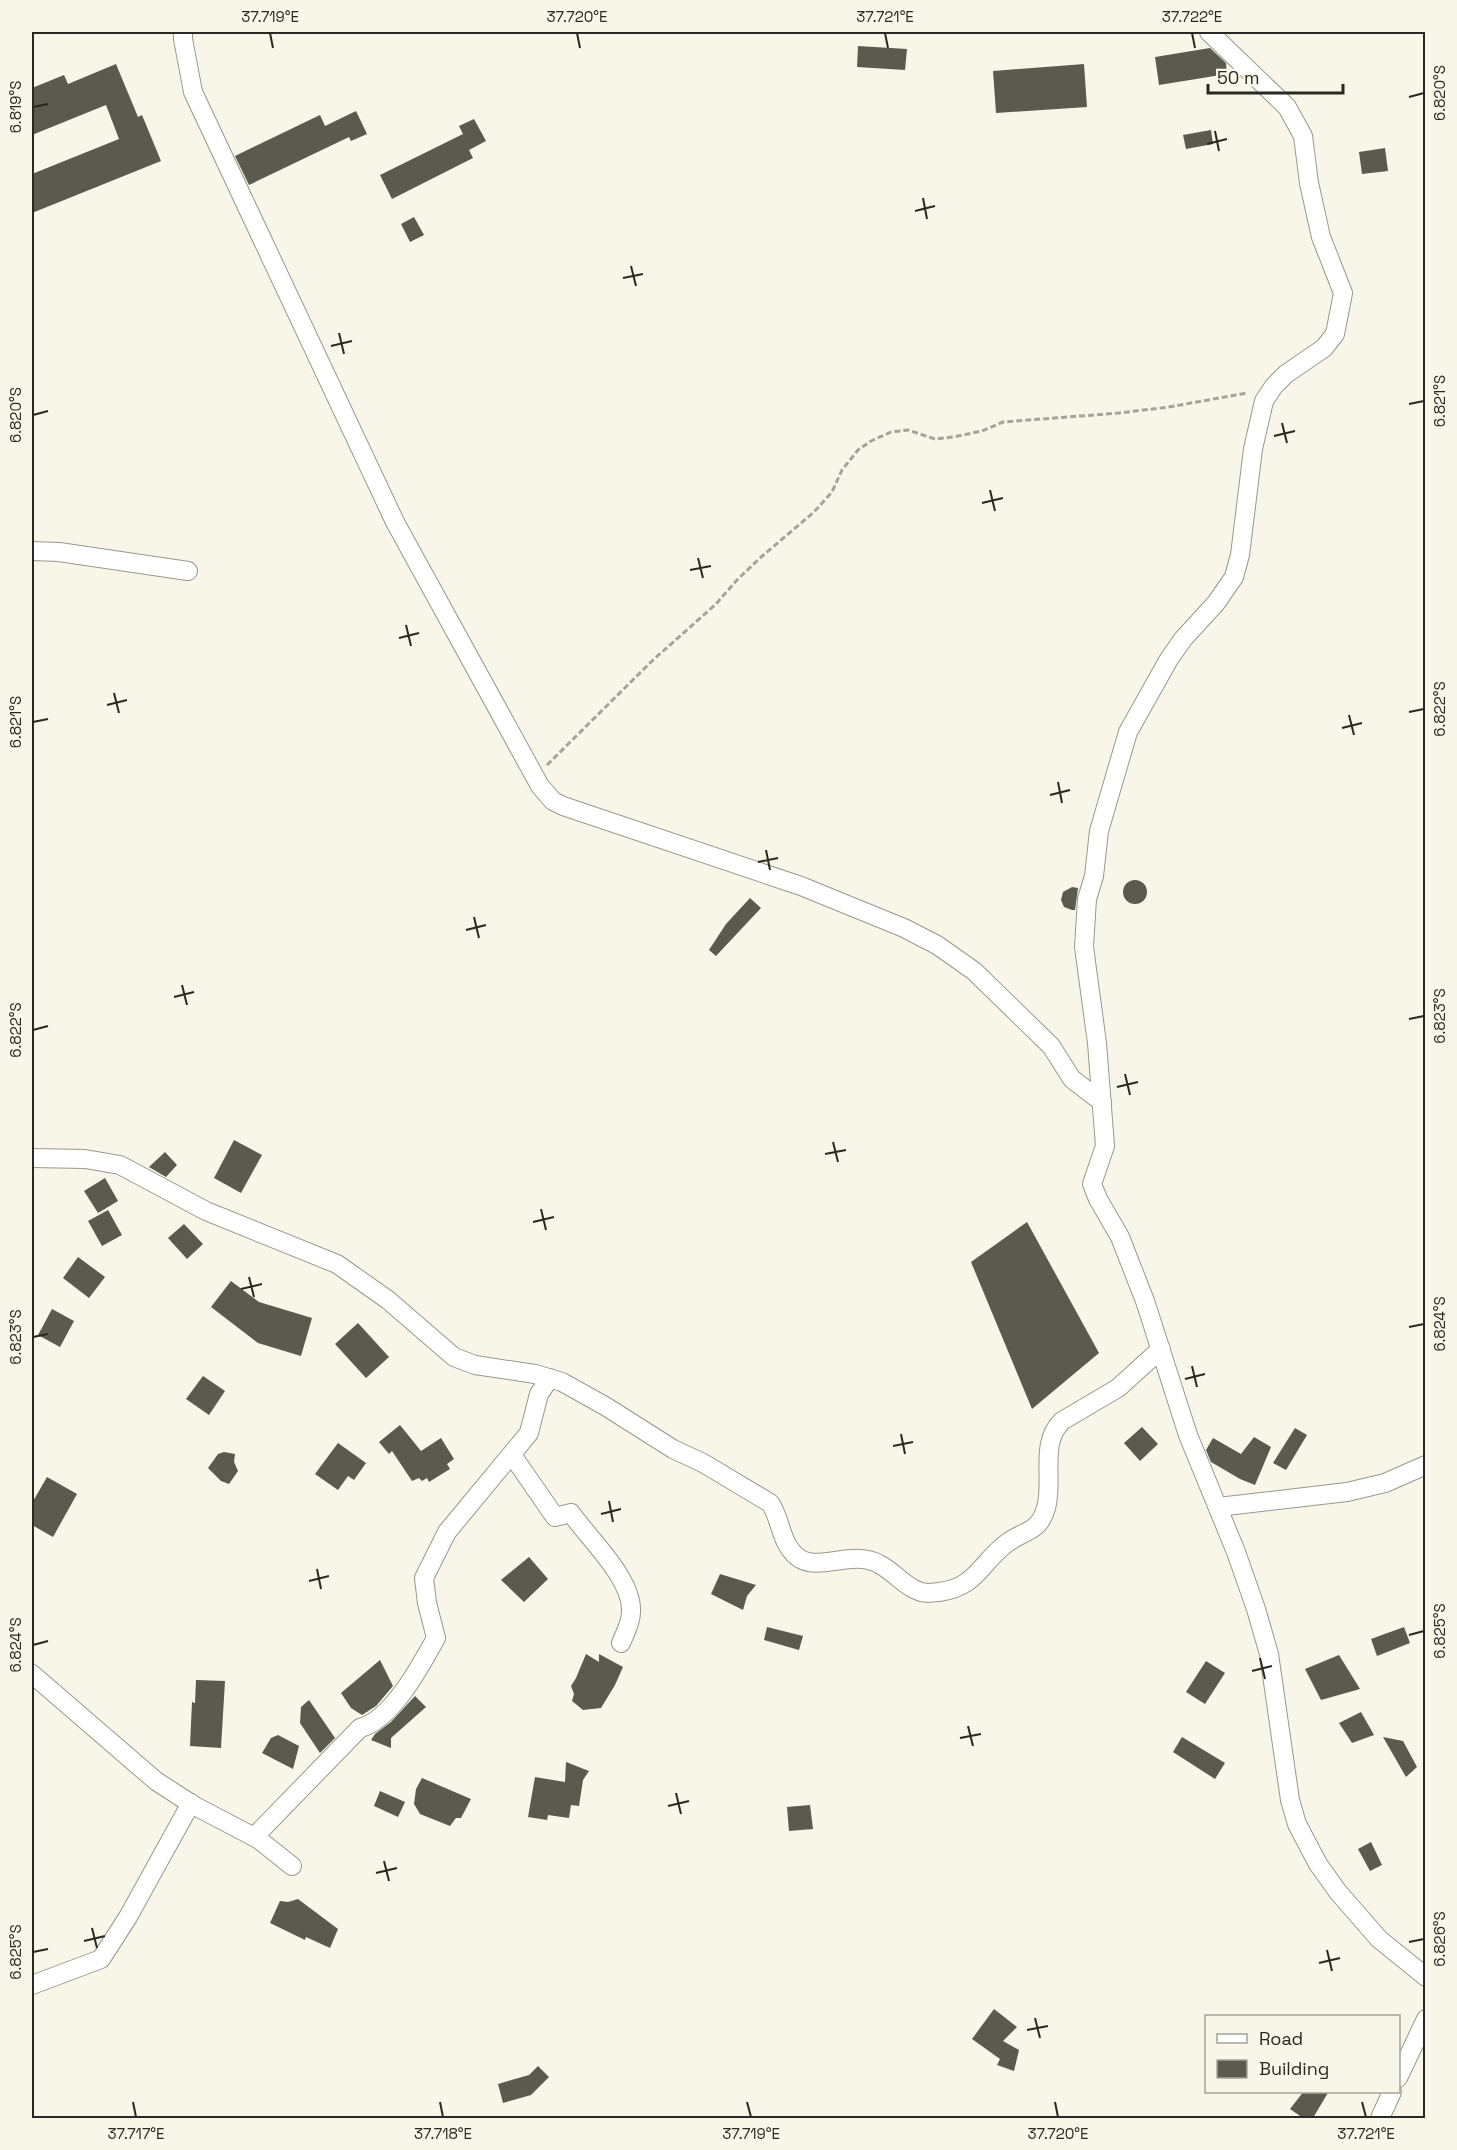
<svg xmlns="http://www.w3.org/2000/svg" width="1457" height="2150" font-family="'Space Grotesk',sans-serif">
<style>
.building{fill:#5b5a4e}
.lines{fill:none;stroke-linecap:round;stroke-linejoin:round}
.minor-casing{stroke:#9a988b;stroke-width:20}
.path{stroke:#a6a49a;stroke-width:3;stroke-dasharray:6 3;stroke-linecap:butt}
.minor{stroke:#fff;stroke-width:18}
.ticks{fill:none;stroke:#292823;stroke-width:2}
.neatline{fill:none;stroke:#292823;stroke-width:2}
.ticks-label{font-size:15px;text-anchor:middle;fill:#292823}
</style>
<rect width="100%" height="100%" fill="#f8f6e8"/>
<g class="building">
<path d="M858 46 907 49 905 70 857 67Z"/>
<path d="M1210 48 1226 63 1227 74 1159 85 1155 57Z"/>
<path d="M116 64 138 117 142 115 161 161 32 213V174L119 139 106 105 32 135V88L64 75 68 84Z"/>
<path d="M1084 64 1087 107 996 113 993 71Z"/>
<path d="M356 111 367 134 351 141 349 137 249 185 235 156 320 115 325 126Z"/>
<path d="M474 119 486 141 469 150 473 158 392 199 380 175 463 134 459 126Z"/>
<path d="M1211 130 1213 144 1186 149 1183 135Z"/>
<path d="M1385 148 1388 171 1362 174 1359 152Z"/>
<path d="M414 217 424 235 410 242 401 224Z"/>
<circle cx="1135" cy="892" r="12"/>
<path d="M1072 887 1078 888 1075 910H1072L1064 907 1061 900 1063 892Z"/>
<path d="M750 898 761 908 716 956 709 950 726 924Z"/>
<path d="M234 1140 262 1155 241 1193 214 1178Z"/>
<path d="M165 1152 177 1165 166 1177 149 1167Z"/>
<path d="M105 1178 118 1201 98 1213 84 1191Z"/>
<path d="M108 1210 122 1235 102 1246 88 1221Z"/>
<path d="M1027 1222 1099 1353 1032 1409 971 1262Z"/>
<path d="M184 1224 203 1244 187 1259 168 1238Z"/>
<path d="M78 1257 105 1277 89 1298 63 1278Z"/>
<path d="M231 1281 259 1302 312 1318 301 1356 258 1343 211 1307Z"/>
<path d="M52 1309 74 1321 60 1347 38 1335Z"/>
<path d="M358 1323 389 1357 366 1378 335 1344Z"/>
<path d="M203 1376 225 1391 209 1415 186 1399Z"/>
<path d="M400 1425 421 1451 441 1438 454 1459 447 1464 450 1469 429 1482 427 1478 422 1481 419 1478 412 1481 392 1451 389 1454 379 1442Z"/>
<path d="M1142 1427 1158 1444 1140 1461 1124 1443Z"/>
<path d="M1295 1428 1307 1435 1286 1470 1273 1463Z"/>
<path d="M1254 1437 1271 1447 1255 1485 1240 1479 1211 1462 1206 1450 1213 1438 1241 1454Z"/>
<path d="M338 1443 366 1463 354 1480 348 1476 338 1490 315 1474Z"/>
<path d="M224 1452 235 1454 234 1462 238 1471 229 1484 221 1481 208 1468 218 1454Z"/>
<path d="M47 1477 77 1494 53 1537 32 1525V1503Z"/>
<path d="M529 1557 548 1579 524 1602 501 1580Z"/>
<path d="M720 1574 756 1585 747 1596 743 1610 711 1594Z"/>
<path d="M767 1627 803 1636 799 1650 764 1640Z"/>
<path d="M1404 1627 1410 1643 1377 1656 1371 1639Z"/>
<path d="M586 1654 599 1662V1654L623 1667 615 1685 601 1708 583 1710 572 1701 574 1694 571 1686 576 1678Z"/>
<path d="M1339 1655 1360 1689 1321 1700 1305 1669Z"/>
<path d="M380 1660 393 1686 376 1706 362 1715 351 1708 341 1693Z"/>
<path d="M1206 1661 1225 1673 1205 1704 1186 1692Z"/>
<path d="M196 1680 225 1681 221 1748 190 1746 192 1702 195 1703Z"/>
<path d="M415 1696 426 1707 391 1738V1748L371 1740 375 1734 391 1722Z"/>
<path d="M309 1700 335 1738 320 1753 300 1723 301 1707Z"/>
<path d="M1361 1712 1374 1735 1352 1743 1339 1723Z"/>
<path d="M278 1735 299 1746 293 1769 262 1753 271 1738Z"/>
<path d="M1182 1737 1225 1763 1215 1779 1173 1752Z"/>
<path d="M1383 1737 1403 1741 1417 1767 1406 1777Z"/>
<path d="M566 1762 589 1771 583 1780 579 1806 571 1805 569 1818 548 1815 547 1820 528 1817 535 1777 565 1782Z"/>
<path d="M422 1778 471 1799 461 1818H456L450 1826 420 1814 414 1804 416 1789Z"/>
<path d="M380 1791 405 1802 398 1817 374 1806Z"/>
<path d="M810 1805 813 1829 789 1831 787 1807Z"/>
<path d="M1371 1842 1382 1865 1370 1871 1358 1849Z"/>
<path d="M298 1899 338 1929 330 1948 306 1937 305 1940 270 1923 280 1901 288 1902Z"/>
<path d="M994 2009 1017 2027 1003 2041 1019 2050 1014 2071 997 2065 1000 2059 972 2039Z"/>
<path d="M538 2066 549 2077 531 2095 503 2103 498 2084 529 2075Z"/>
<path d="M1304 2091H1329L1313 2118H1303L1290 2109Z"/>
</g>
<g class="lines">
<g class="minor-casing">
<g id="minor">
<path d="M183 32V39L193 92 395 522 540 786 553 801 563 806 801 886 904 928 937 945 974 971 1051 1046 1072 1079 1102 1102"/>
<path d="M1209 32 1287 107 1303 136 1309 183 1321 237 1343 293 1335 334 1324 348 1286 374 1274 386 1264 401 1253 449 1240 555 1234 577 1216 603 1183 639 1169 659 1128 732 1099 831 1094 876 1087 899 1084 947 1097 1043 1105 1146 1092 1184 1098 1199 1120 1237 1145 1301 1188 1435 1236 1552 1256 1609 1269 1654 1290 1800 1297 1824 1318 1864 1338 1892 1379 1939 1426 1977"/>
<path d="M32 551 59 552 188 571"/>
<path d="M32 1158 85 1159 120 1165 206 1211 337 1264 388 1300 454 1357 475 1365 535 1374 562 1382 605 1406 673 1449 703 1463 770 1503C780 1517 780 1536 790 1549 811 1580 847 1547 879 1564 893 1571 902 1584 916 1590 924 1594 930 1593 939 1592 977 1587 980 1563 1007 1543 1024 1530 1039 1533 1046 1508 1054 1480 1039 1443 1062 1421L1118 1388 1161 1349"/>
<path d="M512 1455 555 1517 571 1513C589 1539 633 1579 631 1612 631 1623 625 1633 621 1643"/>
<path d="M1218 1507 1347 1492 1385 1483 1426 1465"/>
<path d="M32 1674 156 1781 193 1805 258 1839 292 1866"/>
<path d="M254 1837 360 1728C392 1720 421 1665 436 1638L427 1603 424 1578 447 1532 529 1433 539 1394 550 1378"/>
<path d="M32 1985 101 1959 128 1917 191 1803"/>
<path d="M1398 2078 1426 2019"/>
<path d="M1380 2118 1392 2092"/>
</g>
</g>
<path class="path" d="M547 765 653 660 716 604 738 579 760 558 814 512 832 492 842 470 858 450 871 441 891 432 908 430 935 439 953 437 982 431 1003 422 1119 413 1169 407 1247 393"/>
<use href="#minor" class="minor"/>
</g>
<path class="ticks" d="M270 33 273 48M577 33 580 48M885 33 888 48M1192 33 1195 48M1409 97 1424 93M33 107 48 104M1215 131 1219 151M1207 144 1227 139M923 198 927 219M915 211 935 206M631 266 636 286M623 278 643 274M339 333 344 354M331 346 352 341M1409 404 1424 401M33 415 48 411M1282 423 1287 443M1274 436 1295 431M990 490 995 511M982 503 1003 498M698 558 703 578M690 570 711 566M406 625 411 646M399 638 419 633M114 693 119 713M107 705 127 700M1409 712 1424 709M1349 715 1354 735M33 722 48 719M1342 728 1362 723M1058 782 1062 803M1050 795 1070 790M766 850 770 870M758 862 778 858M474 917 479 938M466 930 486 925M182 985 187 1005M174 997 194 992M1409 1019 1424 1016M33 1030 48 1026M1125 1074 1130 1095M1117 1087 1138 1082M833 1142 838 1162M825 1154 846 1150M541 1209 546 1230M533 1222 554 1217M249 1277 254 1297M241 1289 262 1284M1409 1327 1424 1324M33 1337 48 1334M1192 1366 1197 1387M1185 1379 1205 1374M901 1434 905 1454M893 1446 913 1442M609 1501 613 1522M601 1514 621 1509M317 1569 321 1589M309 1581 329 1576M1409 1635 1424 1631M33 1645 48 1641M1260 1658 1265 1679M1252 1671 1272 1666M968 1726 973 1746M960 1738 981 1734M676 1793 681 1814M668 1806 689 1801M384 1861 389 1881M376 1873 397 1868M92 1928 97 1948M84 1941 105 1936M1409 1942 1424 1939M1327 1950 1332 1971M33 1952 48 1949M1319 1963 1340 1958M1035 2018 1040 2038M1027 2030 1048 2026M133 2102 136 2117M440 2102 443 2117M747 2102 751 2117M1055 2102 1058 2117M1362 2102 1366 2117"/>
<rect width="1457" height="2150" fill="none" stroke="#f8f6e8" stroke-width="66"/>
<rect x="1205" y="2015" width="195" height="78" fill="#f8f6e8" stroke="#a5a499" stroke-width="1.5"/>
<rect x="1217" y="2034" width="30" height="9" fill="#ffffff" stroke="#a5a499" stroke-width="1.5"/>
<text x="1259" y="2045" font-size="18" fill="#292823">Road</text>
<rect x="1217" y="2060" width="30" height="18" fill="#5b5a4e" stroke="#a5a499" stroke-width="1.5"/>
<text x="1259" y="2075" font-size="18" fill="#292823">Building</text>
<path d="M1208 84v9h135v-9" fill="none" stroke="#292823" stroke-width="3"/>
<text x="1217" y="84" font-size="18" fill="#292823" stroke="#f8f6e8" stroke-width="4.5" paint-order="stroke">50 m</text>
<rect x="33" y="33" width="1391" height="2084" class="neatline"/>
<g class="ticks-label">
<text x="270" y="22">37.719°E</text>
<text x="577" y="22">37.720°E</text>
<text x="885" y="22">37.721°E</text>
<text x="1192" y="22">37.722°E</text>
<text transform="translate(1440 93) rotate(-90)" y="5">6.820°S</text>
<text transform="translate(16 107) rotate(-90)" y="5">6.819°S</text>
<text transform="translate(1440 401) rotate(-90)" y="5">6.821°S</text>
<text transform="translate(16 415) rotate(-90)" y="5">6.820°S</text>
<text transform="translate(1440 709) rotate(-90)" y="5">6.822°S</text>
<text transform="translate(16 722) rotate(-90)" y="5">6.821°S</text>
<text transform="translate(1440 1016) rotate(-90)" y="5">6.823°S</text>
<text transform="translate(16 1030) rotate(-90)" y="5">6.822°S</text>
<text transform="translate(1440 1324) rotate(-90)" y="5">6.824°S</text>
<text transform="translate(16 1337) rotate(-90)" y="5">6.823°S</text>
<text transform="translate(1440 1631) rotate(-90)" y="5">6.825°S</text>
<text transform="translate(16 1645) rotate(-90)" y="5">6.824°S</text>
<text transform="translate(1440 1939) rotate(-90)" y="5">6.826°S</text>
<text transform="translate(16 1952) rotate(-90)" y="5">6.825°S</text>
<text x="136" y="2139">37.717°E</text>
<text x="443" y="2139">37.718°E</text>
<text x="751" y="2139">37.719°E</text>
<text x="1058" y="2139">37.720°E</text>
<text x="1366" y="2139">37.721°E</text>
</g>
</svg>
